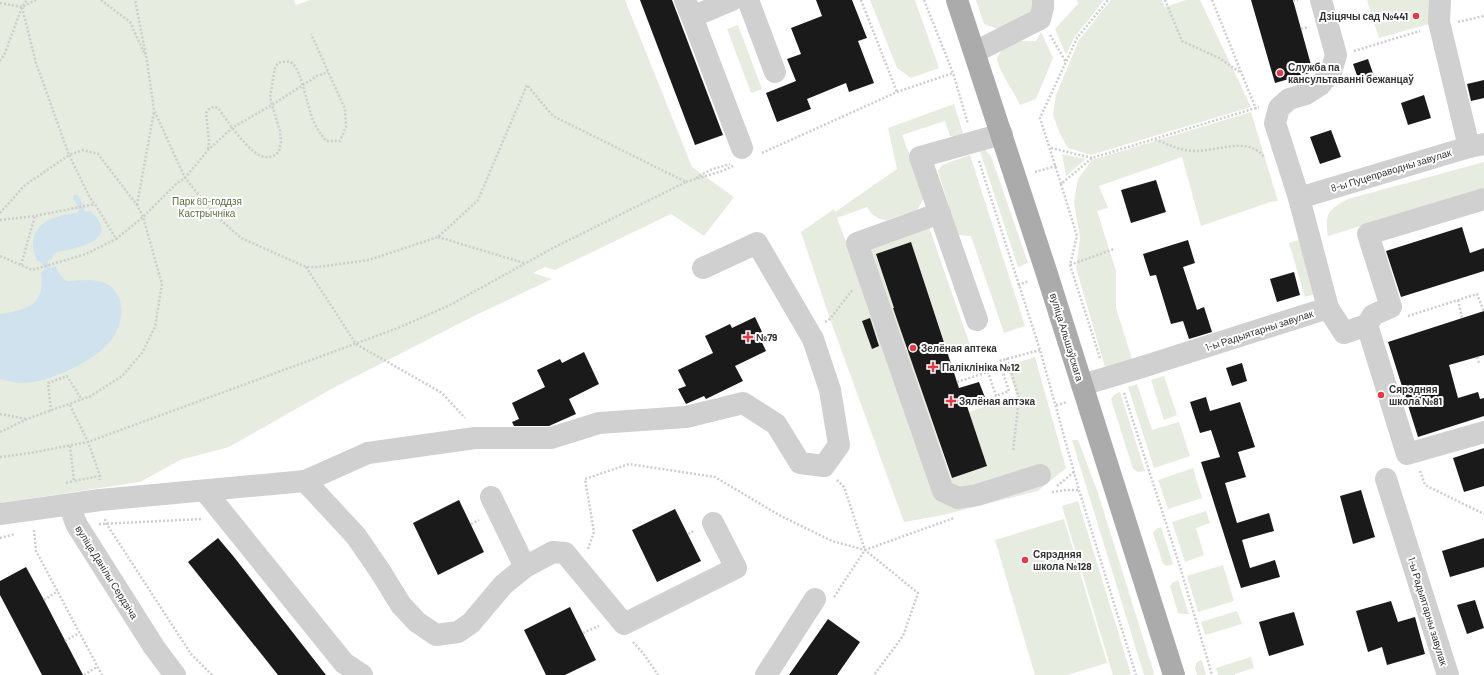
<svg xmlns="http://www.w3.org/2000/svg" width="1484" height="675" font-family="Barlow,sans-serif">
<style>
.green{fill:#e6ecdf}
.water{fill:#cfe2ee}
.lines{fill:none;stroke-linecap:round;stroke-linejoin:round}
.stream{stroke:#cfe2ee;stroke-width:5.5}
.building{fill:#1a1a1a}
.path{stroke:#cdcdcd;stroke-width:2.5;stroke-dasharray:2 2;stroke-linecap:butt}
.minor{stroke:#d0d0d0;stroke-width:22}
.major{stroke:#ababab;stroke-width:22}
.poi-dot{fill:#e63946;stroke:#fff;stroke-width:1.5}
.labels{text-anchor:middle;stroke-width:4;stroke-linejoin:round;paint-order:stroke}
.poi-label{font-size:10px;font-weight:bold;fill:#333;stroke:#fff;text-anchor:start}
.street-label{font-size:10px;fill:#333;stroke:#fff}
.park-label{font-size:10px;fill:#56703f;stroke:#fff}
</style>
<rect width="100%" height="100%" fill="#fff"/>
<g class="green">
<path d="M0 0H294L296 5 310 0H625L692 167 734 197 704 236 671 214 555 270 545 267 533 273 552 279 476 315 335 387 229 447 180 460 140 482 0 503Z"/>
<path d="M870 0H915L939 68 911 78 897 68Z"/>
<path d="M976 0H1036L1031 12 998 29 984 24Z"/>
<path d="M1077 0H1104L1074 38 1066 55 1055 29 1078 4Z"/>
<path d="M1111 0H1162L1165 7 1186 0H1200L1251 107 1091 155 1068 148 1060 134 1053 115 1056 95 1079 40Z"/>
<path d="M1367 0H1434L1432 23 1379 38Z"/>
<path d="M738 25 762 89 751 93 727 29Z"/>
<path d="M1041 32 1053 58 1036 99 1020 105C1013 89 1001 76 997 59 1007 36 1016 42 1036 41Z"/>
<path d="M954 104 964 136H950L945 121 902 135 924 192 923 200 917 210 887 220 879 219 871 213 867 207 837 218 851 255 929 227 970 345 948 353 911 243 876 254 951 478 987 466 969 412 1017 396 1007 366 1035 357 1066 468 1038 491 943 515 904 522 830 319 801 232 834 209 835 212 897 169 888 128Z"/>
<path d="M1251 112 1278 201 1270 202 1201 226 1182 157 1099 186 1108 208 1097 211 1116 271V308L1132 359 1105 367 1076 268 1080 238 1074 202 1078 179 1092 160Z"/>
<path d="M985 150 991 156 1028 263 1018 267 980 151Z"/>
<path d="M1062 154 1086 159 1066 176Z"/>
<path d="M970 155 1025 326 1004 333 971 236 958 235 938 171 942 165Z"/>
<path d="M1484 162V188L1328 236C1324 214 1329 209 1348 199Z"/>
<path d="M1302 239 1318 293 1305 297 1289 243Z"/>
<path d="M1164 376 1177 415 1164 420 1151 380Z"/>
<path d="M1137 384 1152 430 1179 422 1190 456 1154 468 1128 387Z"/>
<path d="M1120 392 1145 471 1138 472 1133 469 1111 399 1114 395Z"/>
<path d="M1072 440H1078L1098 493 1154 673 1153 675H1144Z"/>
<path d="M1193 468 1202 498 1168 509 1158 480Z"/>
<path d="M1078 501 1131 674 1129 675H1113L1062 506Z"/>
<path d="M1206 511 1210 523 1196 528 1204 555 1185 562 1172 522Z"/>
<path d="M1064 519 1107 663 1067 675H1035L995 540Z"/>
<path d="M1161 527 1173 564 1167 566 1163 564 1153 533 1156 529Z"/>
<path d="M1223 565 1234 601 1198 612 1187 576Z"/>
<path d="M1178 580 1189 614H1182L1178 613 1170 586 1172 583Z"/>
<path d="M1237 611 1242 624 1205 635 1201 622Z"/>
<path d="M1251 657 1254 668 1235 674V675H1218L1216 668Z"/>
<path d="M1202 660 1206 675H1197L1195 668 1197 662Z"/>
</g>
<path class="water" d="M90 211C124 241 75 248 54 253L52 259 47 261 50 268 55 266 61 276 66 281C77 281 91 278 102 282 110 284 115 290 119 298 125 313 119 332 108 344 92 362 46 384 21 383 14 383 6 381 0 379V314C28 310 46 305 41 272L45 270 42 262 37 261C36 257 34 252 33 248 31 216 67 214 90 211Z"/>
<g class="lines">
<path class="stream" d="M76 197 82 209 81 212"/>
</g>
<g class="building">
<path d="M640 0H672L723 135 695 145Z"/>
<path d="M816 0H852L867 38 858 41 874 83 849 92 846 83 807 99 811 109 777 122 766 93 796 81 787 59 801 54 791 28 822 16Z"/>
<path d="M1251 0H1293L1313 72 1275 83Z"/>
<path d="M1368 59 1375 79 1360 84 1353 64Z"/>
<path d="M1484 80V98L1471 101 1467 84Z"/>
<path d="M1424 95 1431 118 1408 125 1401 103Z"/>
<path d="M1331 130 1341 157 1320 164 1310 137Z"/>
<path d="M1156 180 1166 212 1131 223 1121 190Z"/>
<path d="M1462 227 1470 253 1484 248V271L1401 297 1386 251Z"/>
<path d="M1188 240 1195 263 1183 267 1197 310 1204 307 1212 332 1189 339 1183 321 1171 324 1156 275 1150 276 1143 254Z"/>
<path d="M911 242 959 388 979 382 986 400 967 406 987 466 952 478 893 308H894L876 254Z"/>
<path d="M1294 272 1300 295 1277 302 1270 279Z"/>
<path d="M1484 311V355L1449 365 1458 398 1478 392 1480 399 1484 398V416L1418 437 1388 342Z"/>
<path d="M755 317 763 334 759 336 766 351 735 366 743 381 706 399 704 396 686 404 678 389 686 386 678 370 713 353 705 336 730 324 732 328Z"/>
<path d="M870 318 879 346 872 349 862 321Z"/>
<path d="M584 352 599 384 569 399 576 414 549 426H514L512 422 519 419 512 403 545 387 537 370 560 359 562 363Z"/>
<path d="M1242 363 1247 381 1232 386 1226 368Z"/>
<path d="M1206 397 1210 411 1240 402 1255 447 1238 452 1246 477 1225 483 1237 523 1269 513 1274 531 1242 540 1250 568 1275 560 1280 577 1241 588 1201 462 1220 457 1211 430 1200 433 1190 402Z"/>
<path d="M1484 448V486L1464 492 1453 458Z"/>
<path d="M1361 490 1375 537 1353 544 1340 496Z"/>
<path d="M459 500 484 552 438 575 413 523Z"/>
<path d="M675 509 701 561 657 582 632 530Z"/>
<path d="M218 538 234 557 326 675H278L188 562Z"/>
<path d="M1484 538V567L1450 577 1442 551Z"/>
<path d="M26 567 44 600 83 675H42L0 595V581Z"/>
<path d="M1475 600 1484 628 1467 634 1457 605Z"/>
<path d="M1391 601 1398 622 1415 617 1425 654 1387 665 1382 647 1368 652 1356 611Z"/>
<path d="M570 607 596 660 565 675H546L524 630Z"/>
<path d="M1294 612 1304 645 1269 656 1259 622Z"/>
<path d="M828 619 860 642 837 675H789Z"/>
</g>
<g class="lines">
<g class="path">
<path d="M101 0 130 22 145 55"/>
<path d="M861 0 897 92"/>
<path d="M924 0 953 73 968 124"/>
<path d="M1165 0 1182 41 1219 58 1241 73"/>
<path d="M1212 0 1256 109"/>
<path d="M1293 1 1298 0"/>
<path d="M0 3 22 7 36 0"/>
<path d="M1458 22 1484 16"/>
<path d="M1301 29 1309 27"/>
<path d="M1050 35 1066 62"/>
<path d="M1354 51 1420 31"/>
<path d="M0 61 5 53 22 7 27 0"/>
<path d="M1155 139C1169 145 1181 151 1196 151 1218 151 1248 136 1264 157"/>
<path d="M1051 148 1092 158"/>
<path d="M208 149 209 142 206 113C209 108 212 106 218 108 227 120 249 155 265 157 271 158 275 155 279 152L281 142 280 131 272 105 270 97 275 68 278 63C283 62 289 60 293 64 301 71 308 108 313 120 316 128 321 134 326 141H340L346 127 345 109 311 34"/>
<path d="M762 153 897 92 953 73"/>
<path d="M979 161 1040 350 1079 490 1136 675"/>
<path d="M1035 172 1056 166"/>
<path d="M696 178 710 170 730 164"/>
<path d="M686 182 722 171 733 166"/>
<path d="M1061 184 1040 118 1077 38 1108 0"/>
<path d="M137 205 154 111"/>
<path d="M0 213 24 186 69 155 36 63 22 7"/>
<path d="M0 220 35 216"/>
<path d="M438 237 524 263"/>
<path d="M0 256 32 270 86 254 116 239"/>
<path d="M21 265 35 216 95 204"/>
<path d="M1070 265 1114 249"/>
<path d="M306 267 356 344 442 393 465 418"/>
<path d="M1018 285 1029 281"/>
<path d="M1458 300 1462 318"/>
<path d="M1408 316 1477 294 1484 312"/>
<path d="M825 322 830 319 853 289"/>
<path d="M1477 357 1479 363"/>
<path d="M1007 358 1019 398 1013 451"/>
<path d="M1100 358 1070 265 1077 236 1061 184 1092 158 1259 107"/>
<path d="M957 382 988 372 996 396 1009 391 999 361 1040 350"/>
<path d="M1124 393 1181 570 1212 675"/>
<path d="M70 405 88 442 100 476V480"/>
<path d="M1056 405 1067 402"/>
<path d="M51 411 48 383 67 376 82 400"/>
<path d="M0 414 27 419"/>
<path d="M0 432 27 419 91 396 122 376 142 353 155 327 162 284 143 217 137 205 98 154 83 150 69 155 90 198 95 204 116 239 143 217 177 183 185 178 208 150 232 128 272 105 317 76 328 72"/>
<path d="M70 446 74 481 100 476"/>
<path d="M0 457 30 453 88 442 398 328 450 305 553 248 686 182 553 116 527 85 478 200 438 237 369 260 318 267H306L241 238 215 215 185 178 154 110 147 61 135 0"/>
<path d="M1420 471 1425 485 1484 514"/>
<path d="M837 480 844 487 865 550"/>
<path d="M66 483 74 481"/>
<path d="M1057 486 1074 472"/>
<path d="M1052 492 1066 490H1078"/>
<path d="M105 519 106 523 191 654 212 675"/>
<path d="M99 524 202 519"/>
<path d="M471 524 479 520"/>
<path d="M34 530 36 551 102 675"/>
<path d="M688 534 694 531"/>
<path d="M0 538 15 534"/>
<path d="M588 549 594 532 585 479 629 464 715 477 779 515 832 541 865 550 918 593 903 636 874 675"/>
<path d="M834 597 865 550 954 518"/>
<path d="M44 600 58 591"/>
<path d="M583 633 599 626"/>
<path d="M65 641 79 633"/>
<path d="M633 642 643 653 658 675"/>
<path d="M84 675 97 667"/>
</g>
<g class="minor">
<path d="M685 0 692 17"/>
<path d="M732 0 692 17 742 148"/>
<path d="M748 0 775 72"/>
<path d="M1440 0 1439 22 1469 147"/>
<path d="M975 52 1040 19 1043 7V0"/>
<path d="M1299 198 1469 147 1484 144"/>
<path d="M1484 199 1368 234 1391 307 1373 315 1367 325 1407 454 1484 432"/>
<path d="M940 213 857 243 943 491 958 498 977 495 1040 475"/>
<path d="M1328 308 1344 333 1367 325"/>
<path d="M977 320 920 157 1002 134"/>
<path d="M1082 385 1139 368 1328 308 1299 198 1275 123 1279 108 1289 99 1306 94 1320 85 1331 72 1336 55 1321 0"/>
<path d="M1386 479 1448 675"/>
<path d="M305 481 356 536 380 571 401 605 417 622 436 635 458 632 471 623 503 585 525 567 553 552 565 553 624 624 736 568 713 523"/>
<path d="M205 491 344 663 362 675"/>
<path d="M491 497 525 567"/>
<path d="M70 505 75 521 78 527 154 647 175 675"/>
<path d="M0 514 100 500 305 481 368 453 475 438H551L599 423 686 417 743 403 776 424 800 463 824 466 839 445 830 390 813 339 757 243 703 268"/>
<path d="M766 675 815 599"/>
</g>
<path class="major" d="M957 0 1047 274 1174 675"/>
</g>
<g class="poi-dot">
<circle cx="1416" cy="16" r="4"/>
<circle cx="1280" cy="73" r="4"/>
<path d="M746 331h4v4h4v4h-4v4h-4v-4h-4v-4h4z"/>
<circle cx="913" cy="348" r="4"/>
<path d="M931 361h4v4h4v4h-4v4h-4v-4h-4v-4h4z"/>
<circle cx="1381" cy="395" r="4"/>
<path d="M949 395h4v4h4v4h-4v4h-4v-4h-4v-4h4z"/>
<circle cx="1025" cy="560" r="4"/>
</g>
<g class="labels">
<g class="poi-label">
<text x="1408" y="20" text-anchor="end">Дзіцячы сад №441</text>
<text x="1288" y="71">Служба па<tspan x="1288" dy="12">кансультаванні бежанцаў</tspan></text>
<text x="756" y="341">№79</text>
<text x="921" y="352">Зелёная аптека</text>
<text x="942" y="371">Паліклініка №12</text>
<text x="1389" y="393">Сярэдняя<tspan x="1389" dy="12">школа №81</tspan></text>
<text x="959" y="405">Зялёная аптэка</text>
<text x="1033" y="558">Сярэдняя<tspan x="1033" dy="12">школа №128</tspan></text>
</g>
<g class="street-label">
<text transform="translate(1391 170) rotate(-17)" y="4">8-ы Пуцеправодны завулак</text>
<text transform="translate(1259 330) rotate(-18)" y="4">1-ы Радыятарны завулак</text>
<text transform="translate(1067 337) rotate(73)" y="4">вуліца Альшэўскага</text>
<text transform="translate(107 572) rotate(58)" y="4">вуліца Данілы Сердзіча</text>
<text transform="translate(1428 611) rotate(73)" y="4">1-ы Радыятарны завулак</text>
</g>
<g class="park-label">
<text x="207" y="205">Парк 60-годдзя<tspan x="207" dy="12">Кастрычніка</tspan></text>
</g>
</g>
</svg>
